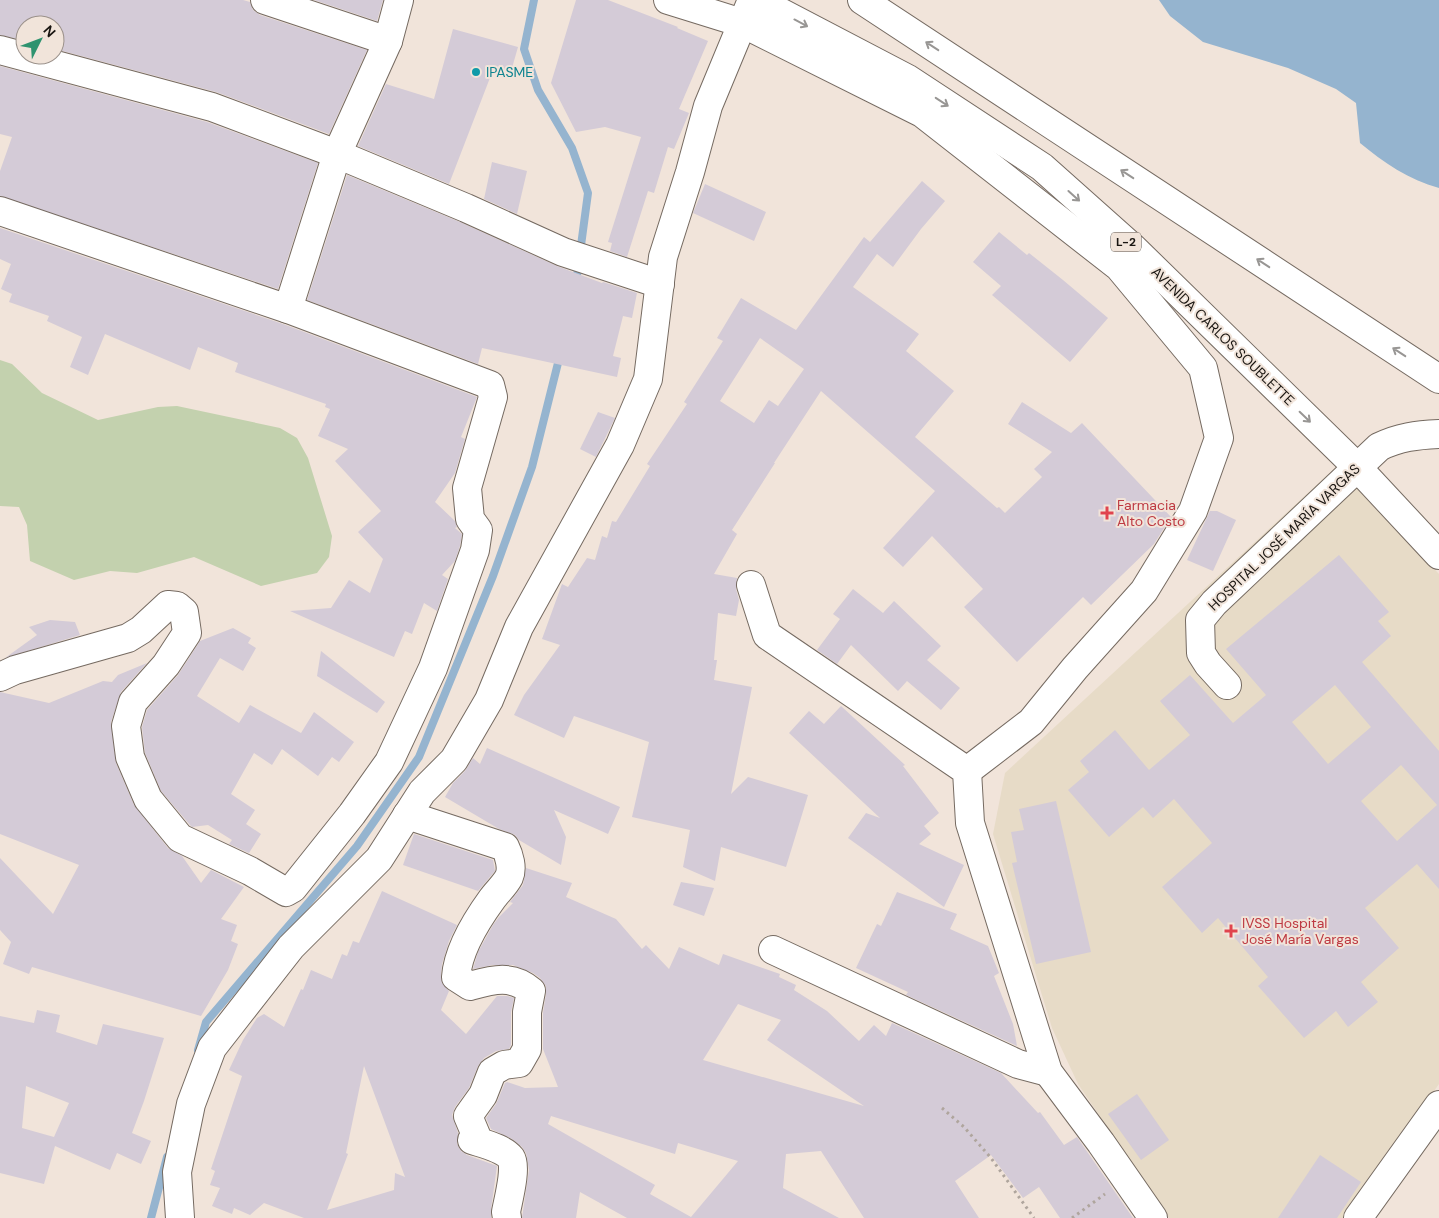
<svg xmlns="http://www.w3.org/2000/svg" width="1439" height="1218" font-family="'DM Sans',sans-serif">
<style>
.medical{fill:#e7dbc7}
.green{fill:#c3d1ae}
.water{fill:#95b4cf}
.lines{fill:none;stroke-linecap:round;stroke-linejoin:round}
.stream{stroke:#95b4cf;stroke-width:8}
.building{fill:#d4cbd7;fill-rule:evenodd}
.minor-casing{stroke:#756a61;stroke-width:30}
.major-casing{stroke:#756a61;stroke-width:30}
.path{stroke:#afa59d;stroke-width:3;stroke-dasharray:2.5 4;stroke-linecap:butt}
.minor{stroke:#fff;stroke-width:28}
.major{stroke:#fff;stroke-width:28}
.oneway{stroke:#989694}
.culture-dot{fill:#0f9aa8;stroke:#f1e4da;stroke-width:2}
.health-dot{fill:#e0444e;stroke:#f1e4da;stroke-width:2}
.labels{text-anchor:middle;stroke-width:4;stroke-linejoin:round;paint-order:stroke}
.shield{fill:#f1e4da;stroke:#5a534d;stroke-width:1}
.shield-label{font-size:12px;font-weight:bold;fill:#191511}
.culture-label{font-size:14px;fill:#0d838f;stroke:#f1e4da;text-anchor:start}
.street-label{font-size:14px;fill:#191511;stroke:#f1e4da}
.health-label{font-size:14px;fill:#be3a42;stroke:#f1e4da;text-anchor:start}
</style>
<rect width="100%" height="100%" fill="#f1e4da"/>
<path class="medical" d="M1336 467 1439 574V1084L1344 1218H1169L1078 1084 1052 1028 993 834 1005 773Z"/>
<path class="green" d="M0 360 12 364 42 393 98 420 158 407 177 406 280 428 297 438 308 458 332 536 329 557 317 573 261 586 194 557 137 573 110 571 74 580 30 561 27 525 19 507 0 506Z"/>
<path class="water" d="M1159 0H1439V188C1409 180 1383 162 1360 143L1356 103 1336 89 1288 68 1203 42 1170 16Z"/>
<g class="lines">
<g class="stream">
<path d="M534 0 524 49 538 90 572 148 588 193 576 283"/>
<path d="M198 1050 206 1022 357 846 419 757 493 576 532 467 560 355"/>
<path d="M151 1218 167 1157"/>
</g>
</g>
<g class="building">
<path d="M0 0H243L250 2 253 10 260 15 367 50 329 134 216 92 55 49V25H25V41L0 35Z"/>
<path d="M314 0H383L377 21Z"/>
<path d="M576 0H608L678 27 677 28 708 41 679 109 689 113 674 149 668 147 654 193 648 191 627 257 610 251 612 243 608 242 641 137 605 127 576 132 551 83Z"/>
<path d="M453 29 518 47 510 75 493 70 449 184 358 146 386 84 434 99Z"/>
<path d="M0 66 207 122 318 163 278 289 0 196V171L12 137 0 134Z"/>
<path d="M492 162 527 171 517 214 484 199Z"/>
<path d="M347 175 460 222 557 266 602 283 603 282 637 293 632 318 623 316 613 356 621 358 617 377 482 348 478 364 307 300Z"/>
<path d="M922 181 945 201 921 229 893 267 877 254 853 287 919 334 906 351 954 391 915 437 997 508 999 507 1005 513 1042 477 1034 469 1052 452 1008 424 1022 402 1071 433 1082 423 1171 517 1154 544 1091 605 1083 597 1017 662 964 607 983 589 932 536 903 567 883 548 935 491 821 391 774 463H775L732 530 737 534 714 574 737 578 736 589 739 600 736 616 718 613 714 660H717L714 680 752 687 731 794 748 777 808 795 786 867 721 847 715 881 683 867 690 830 632 817 649 742 574 716 564 738 514 715 524 695 560 645 542 639 562 584 568 587 587 558 595 560 602 536 607 538 612 521 616 522 650 466 647 464 687 404 684 402 723 341 717 338 741 298 796 330 864 237 870 242ZM760 338 804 369 778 406 769 400 754 423 720 401Z"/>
<path d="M705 184 766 212 754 241 693 213Z"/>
<path d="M0 228 283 324 477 397 461 437 465 439 455 473 435 502 455 521 457 527 455 528 462 534 460 546 455 561 442 575 448 579 437 611 424 603 412 634 405 631 394 657 290 611 331 608 349 580 370 593 383 559 358 532 381 511 335 461 348 449 318 436 330 409 325 407 326 404 235 372 238 363 198 347 190 370 105 334 88 375 70 367 82 337 47 321 49 316 9 302 12 294 1 289 11 264 0 259Z"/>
<path d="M999 232 1027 255 1029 253 1063 280 1108 318 1070 362 992 295 1001 286 973 262Z"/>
<path d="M598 412 615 418 596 457 580 449Z"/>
<path d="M1210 511H1217L1236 520 1213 571 1187 560Z"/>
<path d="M1339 555 1389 612 1378 621 1391 636 1362 662 1439 751V889L1417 864 1365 908 1399 948 1361 982 1378 1002 1348 1027 1336 1011 1304 1038 1258 986 1268 977 1218 918 1202 933 1162 887 1212 843 1174 799 1153 818 1143 807 1109 837 1068 790 1089 772 1080 761 1115 730 1149 770 1190 735 1160 701 1190 675 1233 723 1266 695 1226 649ZM1335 685 1371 727 1328 764 1292 722ZM1401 765 1437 805 1397 841 1361 801Z"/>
<path d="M853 589 883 613 894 601 941 646 927 660 960 688 941 710 907 681 898 691 851 645 837 664 817 650 840 619 833 614Z"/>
<path d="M50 620 75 622 80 635 5 658 37 635 29 627Z"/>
<path d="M233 628 251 638 248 643 256 648 243 671 220 658 197 696 239 723 250 705 301 733 314 712 354 742 339 762 332 757 318 776 282 749 272 765 254 753 231 794 255 810 246 824 261 834 249 853 229 844 232 840 208 825 192 827 190 825 161 791 145 753 142 727 147 710 178 675 200 641Z"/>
<path d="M321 651 385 702 377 713 317 676Z"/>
<path d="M147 663 121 692 111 722 116 763 134 805 168 848 182 856 201 883 211 870 244 887 221 919 237 925 231 941 238 944 228 970 201 1016 32 967 29 974 3 964 11 942 0 930V858L53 914 79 865 0 834V692L49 703 103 681 112 682 118 675Z"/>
<path d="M841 706 905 765 903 766 939 813 924 826 931 834 919 844 964 865 944 907 848 838 866 813 880 818 789 733 809 711 824 724Z"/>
<path d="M487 748 620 807 608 834 554 810 566 837 561 865 519 840 515 835 499 829 445 797 453 783 465 771 473 758 480 764Z"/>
<path d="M1056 801 1091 952 1036 964 1012 863 1017 862 1011 832 1024 830 1019 809Z"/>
<path d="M414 834 493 860 495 871 478 891 403 865Z"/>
<path d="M526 868 572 883 566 897 616 919 642 949 646 945 669 969 679 947 719 965 723 954 780 974 779 977 796 985 794 990 827 1011 859 1041 874 1025 886 1036 892 1023 1001 1073 1038 1113 1040 1112 1064 1145 1077 1137 1133 1218H1060L1039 1187 1023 1198 991 1155 955 1181 979 1218H864L821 1151 786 1154 783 1188 839 1218H627L580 1192 576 1218H522L529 1170 526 1153 522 1147 512 1139 491 1129 486 1118 496 1104 505 1083 507 1082 525 1088 558 1087 543 1049V1013L546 994V986L540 978 533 973 513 965H493L473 969 478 952 493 925 499 917 513 903 510 902 523 885ZM738 1004 781 1020 767 1040 864 1106 703 1060ZM551 1116 675 1154 678 1143 738 1161 691 1217 650 1194 655 1185 548 1124Z"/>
<path d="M681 882 714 888 704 916 673 905Z"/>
<path d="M382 891 457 925 449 941 442 964 441 975 442 983 449 991 441 1010 466 1034 497 996H507L514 998 511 1012V1045L509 1049 496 1051 484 1058 478 1066 469 1088 455 1107 452 1115 458 1133 457 1144 461 1151 467 1155 497 1166 491 1209V1218H304L264 1203 250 1215 234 1208 232 1214 212 1206 220 1188 210 1185 215 1171 211 1169 242 1076 229 1070 243 1040 257 1018 264 1014 284 1027 301 989 303 990 311 970 332 979 342 954 347 956 353 941 359 943ZM364 1066 405 1177 395 1173 394 1190 327 1210 348 1154 346 1153Z"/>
<path d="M897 892 957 914 950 929 988 946 999 973 994 976 1013 1024 1017 1046 906 995 908 992 856 968 877 924 881 926Z"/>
<path d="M37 1010 60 1015 56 1032 97 1045 103 1024 164 1038 144 1101 132 1133 151 1141 141 1164 117 1153 110 1170 55 1146 44 1184 0 1173V1016L34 1023ZM26 1086 69 1103 54 1137 22 1128Z"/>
<path d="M1137 1094 1169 1140 1141 1160 1108 1114Z"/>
<path d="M1320 1155 1361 1182 1337 1218H1278Z"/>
</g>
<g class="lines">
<g class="minor-casing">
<g id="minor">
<path d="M265 0 388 41"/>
<path d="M668 0 742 23 922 113 1119 267 1203 368 1219 438 1193 511 1144 591 1075 668 1031 722 967 771"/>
<path d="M0 50 212 107 337 154 466 208 563 252 660 284"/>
<path d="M0 211 288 309 490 385 493 397 467 488 470 519 478 530 475 550 433 668 389 762 352 814 293 888 286 892 250 871 180 838 148 799 130 757 126 726 133 702 166 665 187 633 184 612 177 606 168 605 141 630 128 638 15 670 0 677"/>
<path d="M288 309 337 154 388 41 399 0"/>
<path d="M751 585 767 635 967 771 970 823 1048 1072 1101 1143 1153 1218"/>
<path d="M1227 685 1208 664 1201 653 1200 620 1214 603 1379 447C1399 437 1417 435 1439 434"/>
<path d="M407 815 505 847C509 855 513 868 509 877 505 885 497 892 492 899 476 921 458 950 456 977L470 986C492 980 512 974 531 991L527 1012V1049L519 1063 504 1065 492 1072 483 1095 468 1116 476 1135 472 1140C484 1144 503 1148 511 1158 517 1167 508 1201 506 1212L507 1218"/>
<path d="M773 950 1018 1064 1048 1072"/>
<path d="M180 1218 177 1172 191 1104 212 1048 291 947 379 859 422 792 454 760 489 700 519 627 620 445 648 379 663 257 690 172 708 106 752 0"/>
<path d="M1358 1218 1439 1105"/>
</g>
</g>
<g class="major-casing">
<g id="major">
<path d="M757 0 908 79 1042 167 1134 249 1357 467 1439 555"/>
<path d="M862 0 1439 379"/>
</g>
</g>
<g class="path">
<path d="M942 1108 964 1127 991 1158 1034 1218"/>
<path d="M1072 1218 1105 1194"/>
</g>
<use href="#minor" class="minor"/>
<use href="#major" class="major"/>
</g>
<defs><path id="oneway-shaft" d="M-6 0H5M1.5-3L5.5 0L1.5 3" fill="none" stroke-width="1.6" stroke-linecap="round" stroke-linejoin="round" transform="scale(1.25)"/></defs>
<g class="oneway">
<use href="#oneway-shaft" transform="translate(801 23) rotate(28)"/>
<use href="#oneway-shaft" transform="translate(932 46) rotate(-147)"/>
<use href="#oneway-shaft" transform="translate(942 102) rotate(33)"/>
<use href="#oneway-shaft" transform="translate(1127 174) rotate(-147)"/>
<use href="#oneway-shaft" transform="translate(1074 196) rotate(42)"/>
<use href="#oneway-shaft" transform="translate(1263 263) rotate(-147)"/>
<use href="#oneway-shaft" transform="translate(1399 352) rotate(-147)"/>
<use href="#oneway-shaft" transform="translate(1305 417) rotate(44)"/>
</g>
<circle class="culture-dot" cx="476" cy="72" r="5"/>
<g class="health-dot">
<path d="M1104.5 505.5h5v5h5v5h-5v5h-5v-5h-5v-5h5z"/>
<path d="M1228.5 923.5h5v5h5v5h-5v5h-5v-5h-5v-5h5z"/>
</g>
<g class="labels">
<rect class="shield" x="1111" y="232.5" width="30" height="19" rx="4"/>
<g class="shield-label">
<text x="1126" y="246">L-2</text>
</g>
<g class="culture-label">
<text x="486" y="77">IPASME</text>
</g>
<g class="street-label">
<text transform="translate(1223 336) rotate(44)" y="5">AVENIDA CARLOS SOUBLETTE</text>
<text transform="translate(1284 537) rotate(-44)" y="5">HOSPITAL JOSÉ MARÍA VARGAS</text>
</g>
<g class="health-label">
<text x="1117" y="510">Farmacia<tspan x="1117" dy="16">Alto Costo</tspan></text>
<text x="1242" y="928">IVSS Hospital<tspan x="1242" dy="16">José María Vargas</tspan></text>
</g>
</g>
<g transform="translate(40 40) rotate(48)"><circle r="24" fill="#f1e4da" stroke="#9b918a"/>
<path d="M0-4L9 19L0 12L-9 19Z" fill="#2e936f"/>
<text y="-8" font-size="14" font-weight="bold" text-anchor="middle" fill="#191511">N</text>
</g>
</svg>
